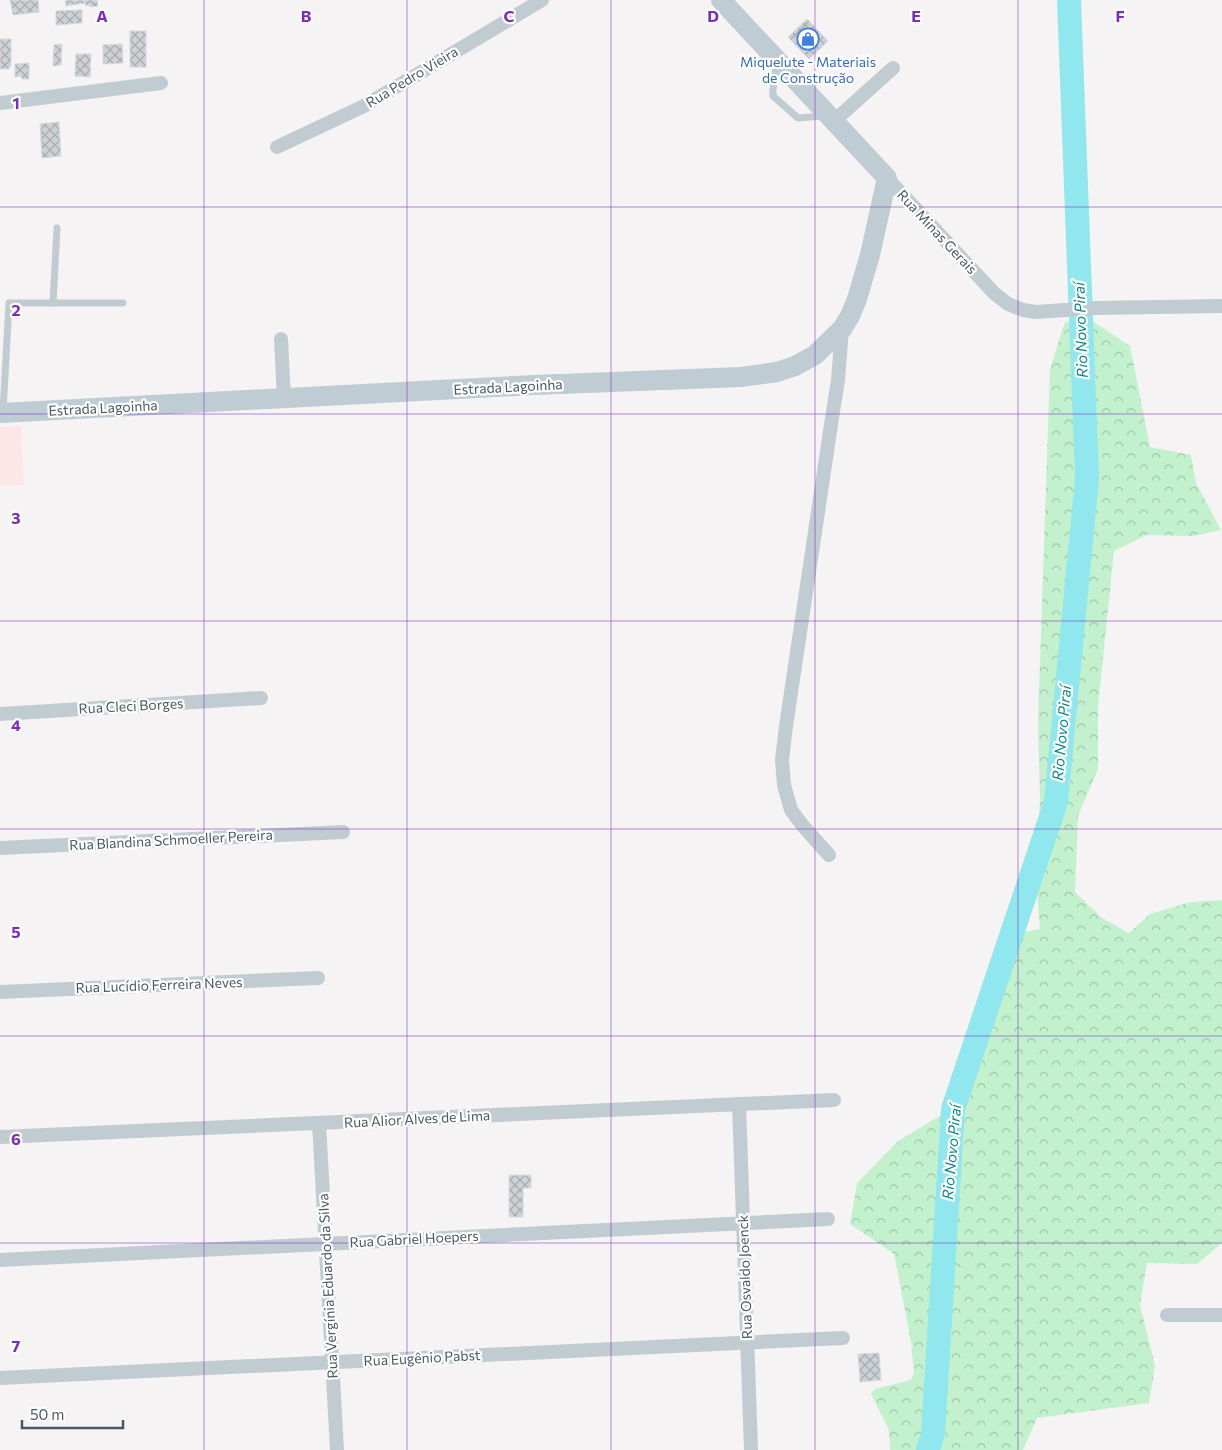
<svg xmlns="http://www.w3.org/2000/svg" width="1222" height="1450" font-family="Commissioner,sans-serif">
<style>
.medical{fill:#fce6e7}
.forest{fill:url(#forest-crowns)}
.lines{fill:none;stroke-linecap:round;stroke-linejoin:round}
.river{stroke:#90e8ee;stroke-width:24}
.building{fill:url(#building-cross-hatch);stroke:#d7dade}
.lane{stroke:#c1ccd2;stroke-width:7}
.street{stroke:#c1ccd2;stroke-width:14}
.secondary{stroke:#bfccd4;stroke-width:20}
.grid{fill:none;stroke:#7b2cbf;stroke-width:1;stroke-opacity:0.55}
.labels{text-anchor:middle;stroke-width:4.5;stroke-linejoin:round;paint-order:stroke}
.shop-label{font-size:14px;fill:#366cbe;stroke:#fff}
.street-label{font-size:14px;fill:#4a5961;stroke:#fff}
.water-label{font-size:15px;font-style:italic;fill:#0c828a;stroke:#fff}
.grid-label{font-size:16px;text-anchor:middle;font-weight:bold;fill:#7b2cbf;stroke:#fff;stroke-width:4.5;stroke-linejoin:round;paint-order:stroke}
</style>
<defs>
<pattern id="forest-crowns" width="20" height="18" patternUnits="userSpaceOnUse" patternTransform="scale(1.25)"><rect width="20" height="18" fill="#c3f1ce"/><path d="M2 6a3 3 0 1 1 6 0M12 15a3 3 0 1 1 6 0" fill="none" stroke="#a0c6ab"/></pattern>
<pattern id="building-cross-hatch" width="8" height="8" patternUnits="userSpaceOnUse" patternTransform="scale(1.25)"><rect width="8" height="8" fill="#cdd1d5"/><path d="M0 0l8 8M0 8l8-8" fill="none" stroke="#a8adb0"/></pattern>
</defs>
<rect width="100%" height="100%" fill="#f5f3f3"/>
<path class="medical" d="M21 426 24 485 0 486V427Z"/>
<path class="forest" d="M1091 320 1130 346 1150 447 1191 455 1196 483 1221 530 1192 536 1147 535 1114 551 1098 707V769L1078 816 1075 892 1102 918 1129 933 1150 914 1191 902 1222 900V1243L1197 1264 1147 1263 1140 1305 1155 1366 1149 1403 1037 1418 1023 1450H890L889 1430 871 1394 875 1389 911 1380 914 1374 911 1341 894 1254 850 1224 857 1183 898 1141 953 1108 1011 934 1040 929 1037 893 1040 797 1038 721 1050 369 1065 322Z"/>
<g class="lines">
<path class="river" d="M928 1450 933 1434 953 1109 1056 802 1087 478 1069 0"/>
</g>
<g class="building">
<path d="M10 0H38L39 12 13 15Z"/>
<path d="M65 0H98L97 1 98 6 90 7V5L86 6 85 3 66 6Z"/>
<path d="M82 10V23L56 25V11Z"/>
<path d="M807 19 828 41 809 59 788 37Z"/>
<rect x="130" y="31" width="16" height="36"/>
<path d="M0 39H11V66H10L9 69H0Z"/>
<path d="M62 44 61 65 53 66 54 45Z"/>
<path d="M122 44 123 63 103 64V45Z"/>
<path d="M76 54H91L90 77 75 76Z"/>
<path d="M29 63V79H22L21 76 15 77V64Z"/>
<path d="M59 122 61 156 42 158 40 124Z"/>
<path d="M509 1175H531V1188H523V1217H509Z"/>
<path d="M879 1353 881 1380 860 1382 858 1354Z"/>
</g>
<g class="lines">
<g class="lane">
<path d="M776 65 773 90V96L798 118 823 116"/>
<path d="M53 303 57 228"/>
<path d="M3 412 9 303H123"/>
</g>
<g class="street">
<path d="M0 103 161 83"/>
<path d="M834 121 893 68"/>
<path d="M277 147 364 106 542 0"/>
<path d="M887 178 994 293 1008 304 1023 310 1036 312 1095 308 1222 306"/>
<path d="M281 339 284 399"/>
<path d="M0 714 261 698"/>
<path d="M0 848 343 832"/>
<path d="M829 855 803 826 791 810 784 785 782 760 786 726 832 418 838 380 842 329"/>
<path d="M0 992 318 978"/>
<path d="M739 1104 751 1450"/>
<path d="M319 1123 337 1450"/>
<path d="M0 1137 834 1100"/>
<path d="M0 1260 828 1219"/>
<path d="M1167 1315H1222"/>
<path d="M0 1378 843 1338"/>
</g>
<path class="secondary" d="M0 413 534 385 741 377 777 372 795 366 815 355 842 329 850 316 857 299 870 255 887 178 721 0"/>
</g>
<path class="grid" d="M204 0V1450M407 0V1450M611 0V1450M815 0V1450M1018 0V1450M0 207H1222M0 414H1222M0 621H1222M0 829H1222M0 1036H1222M0 1243H1222"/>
<defs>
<g id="shop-ring" transform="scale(1.125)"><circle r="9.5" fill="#fff" stroke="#3f7fe0" stroke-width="1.5"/><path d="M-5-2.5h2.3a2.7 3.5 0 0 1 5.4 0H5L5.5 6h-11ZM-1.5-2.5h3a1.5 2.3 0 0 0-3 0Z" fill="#3f7fe0"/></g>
</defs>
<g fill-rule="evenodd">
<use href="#shop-ring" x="808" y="39"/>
</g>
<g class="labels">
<g class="shop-label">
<text x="808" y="67">Miquelute - Materiais<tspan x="808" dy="16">de Construção</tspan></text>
</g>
<g class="street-label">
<text transform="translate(412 77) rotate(-31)" y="5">Rua Pedro Vieira</text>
<text transform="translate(937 232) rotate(47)" y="5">Rua Minas Gerais</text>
<text transform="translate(508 387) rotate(-3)" y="5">Estrada Lagoinha</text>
<text transform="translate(103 408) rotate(-3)" y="5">Estrada Lagoinha</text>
<text transform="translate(131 706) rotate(-3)" y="5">Rua Cleci Borges</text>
<text transform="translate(171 840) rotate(-3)" y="5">Rua Blandina Schmoeller Pereira</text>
<text transform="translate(159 985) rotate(-2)" y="5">Rua Lucídio Ferreira Neves</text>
<text transform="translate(417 1119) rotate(-3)" y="5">Rua Alior Alves de Lima</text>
<text transform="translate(414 1239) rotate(-3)" y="5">Rua Gabriel Hoepers</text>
<text transform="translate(745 1277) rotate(-92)" y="5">Rua Osvaldo Joenck</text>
<text transform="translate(328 1286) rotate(-93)" y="5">Rua Vergínia Eduardo da Silva</text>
<text transform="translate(422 1358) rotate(-3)" y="5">Rua Eugênio Pabst</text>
</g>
<g class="water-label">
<text transform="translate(1081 330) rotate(-92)" y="5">Rio Novo Piraí</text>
<text transform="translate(1062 733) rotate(-85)" y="5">Rio Novo Piraí</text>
<text transform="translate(952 1152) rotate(-85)" y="5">Rio Novo Piraí</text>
</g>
</g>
<g class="grid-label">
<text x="102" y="22">A</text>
<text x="306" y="22">B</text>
<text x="509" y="22">C</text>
<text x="713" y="22">D</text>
<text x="916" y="22">E</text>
<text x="1120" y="22">F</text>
<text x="16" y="109">1</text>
<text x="16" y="316">2</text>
<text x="16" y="524">3</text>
<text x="16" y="731">4</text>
<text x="16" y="938">5</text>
<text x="16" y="1145">6</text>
<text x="16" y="1352">7</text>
</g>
<path d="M22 1420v8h101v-8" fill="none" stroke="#4a5961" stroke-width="2.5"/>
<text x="30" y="1420" font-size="15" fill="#4a5961" stroke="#ffffff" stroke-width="4" paint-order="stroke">50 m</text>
</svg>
